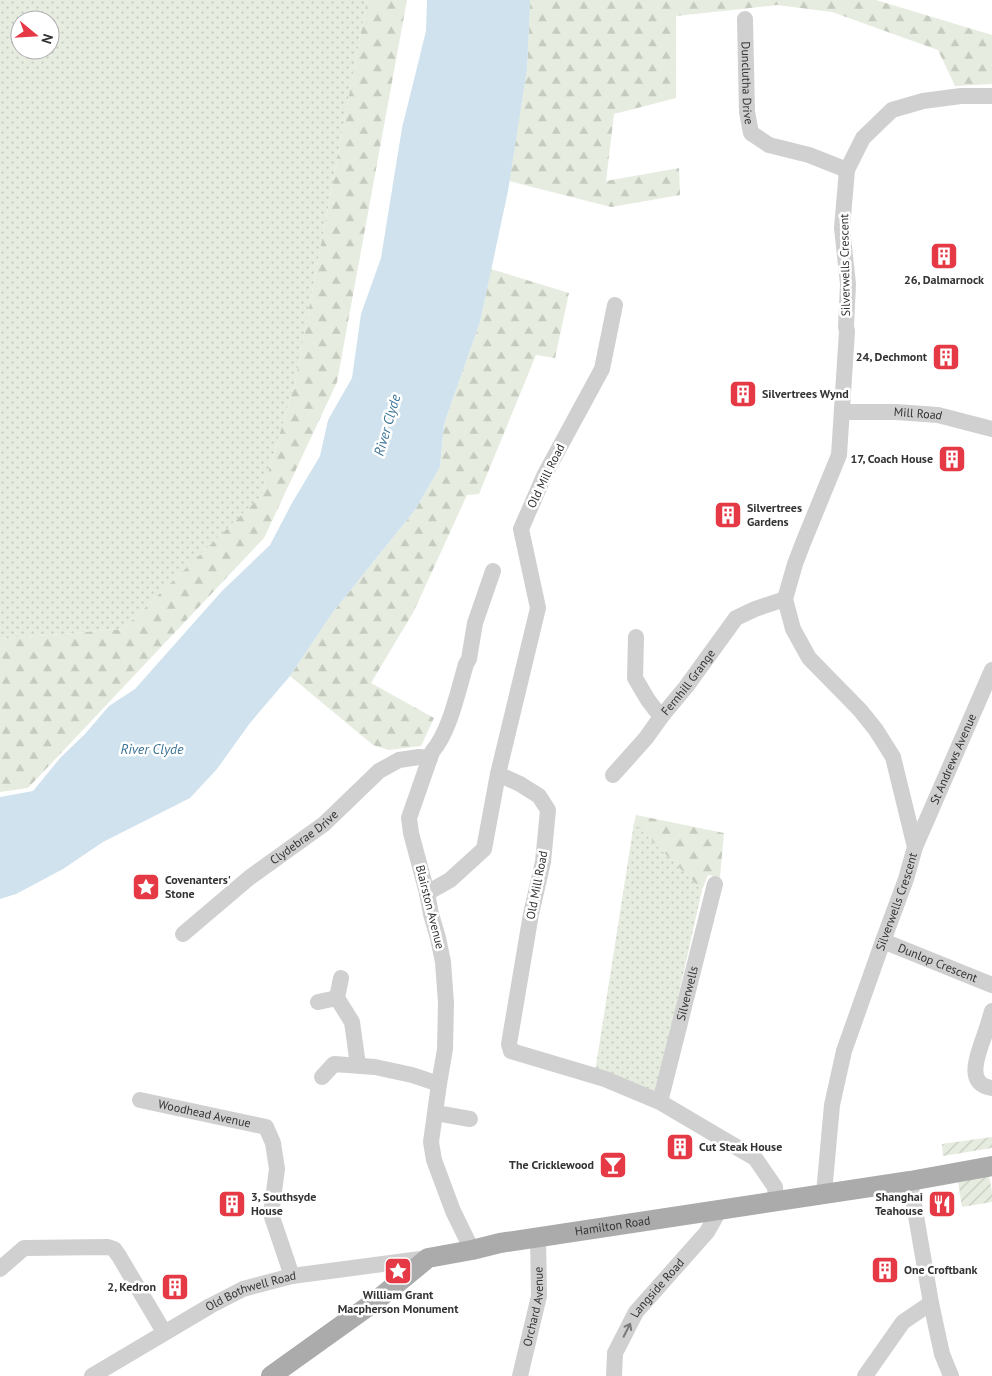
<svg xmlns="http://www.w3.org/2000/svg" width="992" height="1376" font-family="'PT Sans',sans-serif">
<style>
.grass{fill:url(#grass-dots);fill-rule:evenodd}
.forest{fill:url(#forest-firs)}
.garden{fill:url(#garden-furrows)}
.water{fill:#cfe2ee}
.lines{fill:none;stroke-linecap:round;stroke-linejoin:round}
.minor{stroke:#d0d0d0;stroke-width:16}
.major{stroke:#ababab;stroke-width:20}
.oneway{stroke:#7a7a7a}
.labels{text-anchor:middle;stroke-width:5;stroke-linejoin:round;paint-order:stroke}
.street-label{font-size:12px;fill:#333;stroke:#fff}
.poi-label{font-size:12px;font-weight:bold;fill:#333;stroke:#fff;text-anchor:start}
.water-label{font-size:14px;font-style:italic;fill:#3f7597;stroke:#fff}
</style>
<defs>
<pattern id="grass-dots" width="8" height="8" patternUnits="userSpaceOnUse" patternTransform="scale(1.25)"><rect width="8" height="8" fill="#e6ecdf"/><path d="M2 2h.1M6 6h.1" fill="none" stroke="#c6cbc0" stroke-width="1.8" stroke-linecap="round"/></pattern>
<pattern id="forest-firs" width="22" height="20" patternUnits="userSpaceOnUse" patternTransform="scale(1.25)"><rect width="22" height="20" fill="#e6ecdf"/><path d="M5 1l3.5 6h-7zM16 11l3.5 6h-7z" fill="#c6cbc0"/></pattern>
<pattern id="garden-furrows" width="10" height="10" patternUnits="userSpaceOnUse" patternTransform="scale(1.25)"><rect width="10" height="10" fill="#e6ecdf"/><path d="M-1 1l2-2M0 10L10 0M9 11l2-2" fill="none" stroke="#c6cbc0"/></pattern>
</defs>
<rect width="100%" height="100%" fill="#fff"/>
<g class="grass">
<path d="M0 0H367L295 383 261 496 123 629 0 639ZM20 20H50V50H20Z"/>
<path d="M634 823 702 890 656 1096 595 1072Z"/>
</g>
<g class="forest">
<path d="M367 0H407L337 382 264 538 28 788 0 792V639L123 629 261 496 295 383Z"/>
<path d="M530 0H876L992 35V84L955 86 938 50 832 12 777 5 676 16V98L614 114 606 181 679 168 680 195 611 207 509 181 527 69Z"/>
<path d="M491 269 569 293 555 358 536 355 479 494 467 495 414 611 371 683 434 718 421 746 389 750 373 745 290 676 333 612 415 510 440 467 444 424 480 322Z"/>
<path d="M636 815 724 833 720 877 708 875 702 890 634 823Z"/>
</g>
<g class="garden">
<path d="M992 1137V1148L943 1156 942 1144Z"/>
<path d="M989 1176 992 1192V1202L962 1207 958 1181Z"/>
</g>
<path class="water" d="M427 0H530V5L527 69 508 191 480 322 444 424 440 467 415 510 333 612 290 676 250 723 217 769 190 798 103 842 63 869 16 894 0 899V797L33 791 61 757 85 734 109 706 135 689 222 591 270 545 292 503 320 456 328 420 352 378 361 314 381 258 402 128 426 31Z"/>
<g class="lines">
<g class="minor">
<path id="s1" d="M745 19 747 112 751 133 769 145 809 155 847 170"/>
<path d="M615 305 602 369 545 474 521 529 538 608 498 774 520 784 539 796 548 810 543 862 531 914 509 1044 511 1051 605 1079 660 1102 755 1158 775 1187 776 1200"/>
<path id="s2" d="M843 412H896L938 415 992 429"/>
<path id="s3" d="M636 637 635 678 648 700 661 717 686 687 736 618 755 609 785 599"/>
<path d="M613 775 646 738 661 717"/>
<path id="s4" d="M915 847 992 670"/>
<path d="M427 893 450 880 484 849 498 774"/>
<path id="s5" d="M183 934 249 878 324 824 379 771 399 760 419 757 430 758"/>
<path id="s6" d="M883 941 992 985"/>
<path d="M341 978 337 998 352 1022 358 1065"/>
<path d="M318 1002 337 998"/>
<path d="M992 1011C989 1021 986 1032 982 1042 977 1057 966 1085 992 1088"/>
<path d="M322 1077 334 1064 375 1067 412 1075 439 1084"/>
<path id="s7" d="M140 1100 266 1127 273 1143 277 1169 271 1214 292 1276"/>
<path id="s8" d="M660 1102 715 884"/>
<path d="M436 1113 470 1119"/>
<path d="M910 1181 931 1303 942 1354 951 1376"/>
<path id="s9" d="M824 1193 832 1105 844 1051 883 941 906 879 915 847 893 757 876 730 860 710 809 658 793 629 785 599 795 564 803 543 839 455 847 331 846 327 848 284 842 228 847 170 863 138 892 110 923 101 961 96H992"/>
<path d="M472 1250 453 1211 434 1160 431 1142 439 1084 445 1049 446 1003 443 962 438 938 431 914 427 893 411 833 409 818 432 752C450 731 458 691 466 664L469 659 475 623 493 571"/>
<path d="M0 1269 24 1248 108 1247 114 1249 119 1256 164 1332"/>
<path id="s10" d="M92 1376 210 1306 243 1289 292 1276 428 1258"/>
<path id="s11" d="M520 1376 539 1296 538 1236"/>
<path id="s12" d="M614 1376 615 1353 636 1312 707 1232 720 1209"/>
<path d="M865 1376 903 1322 931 1303"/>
</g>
<path class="major" id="s13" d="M271 1376 377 1300 428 1258 472 1250 500 1243 910 1181 992 1166"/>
</g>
<defs><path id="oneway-shaft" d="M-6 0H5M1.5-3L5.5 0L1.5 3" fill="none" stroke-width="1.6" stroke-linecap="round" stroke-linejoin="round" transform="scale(1.25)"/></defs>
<use class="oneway" href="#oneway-shaft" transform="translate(627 1330) rotate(-63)"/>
<defs>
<g id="building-square" transform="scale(1.4375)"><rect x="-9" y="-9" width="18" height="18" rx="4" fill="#e63946" stroke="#fff"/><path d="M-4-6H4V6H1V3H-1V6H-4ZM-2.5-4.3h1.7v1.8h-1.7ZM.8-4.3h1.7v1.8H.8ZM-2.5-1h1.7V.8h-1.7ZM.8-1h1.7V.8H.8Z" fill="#fff"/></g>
<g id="sight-square" transform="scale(1.4375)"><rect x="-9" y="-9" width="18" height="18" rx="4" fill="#e63946" stroke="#fff"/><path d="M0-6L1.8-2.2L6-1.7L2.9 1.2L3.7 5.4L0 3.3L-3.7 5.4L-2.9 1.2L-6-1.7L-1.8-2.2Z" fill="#fff"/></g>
<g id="bar-square" transform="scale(1.4375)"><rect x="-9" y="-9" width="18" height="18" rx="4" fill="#e63946" stroke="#fff"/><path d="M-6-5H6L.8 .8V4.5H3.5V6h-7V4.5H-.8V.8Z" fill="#fff"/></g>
<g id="restaurant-square" transform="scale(1.4375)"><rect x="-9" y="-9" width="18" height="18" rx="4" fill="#e63946" stroke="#fff"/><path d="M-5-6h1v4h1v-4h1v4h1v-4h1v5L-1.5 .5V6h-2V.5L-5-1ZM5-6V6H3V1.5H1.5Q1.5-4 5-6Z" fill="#fff"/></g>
</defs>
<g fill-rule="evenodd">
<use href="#building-square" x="944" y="256"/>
<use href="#building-square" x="946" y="357"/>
<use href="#building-square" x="743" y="394"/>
<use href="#building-square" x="952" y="459"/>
<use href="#building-square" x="728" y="515"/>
<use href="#sight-square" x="146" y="887"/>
<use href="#building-square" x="680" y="1147"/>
<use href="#bar-square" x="613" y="1165"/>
<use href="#building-square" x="232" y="1204"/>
<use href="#restaurant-square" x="942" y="1204"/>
<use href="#building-square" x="885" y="1270"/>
<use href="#sight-square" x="398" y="1271"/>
<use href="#building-square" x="175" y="1287"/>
</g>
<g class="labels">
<g class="street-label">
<text dy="4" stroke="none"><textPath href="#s1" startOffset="64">Dunclutha Drive</textPath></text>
<text transform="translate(845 265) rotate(-91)" y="4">Silverwells Crescent</text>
<text dy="4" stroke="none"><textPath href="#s2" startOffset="75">Mill Road</textPath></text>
<text transform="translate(546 476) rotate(-64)" y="4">Old Mill Road</text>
<text dy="4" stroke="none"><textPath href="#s3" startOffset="132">Fernhill Grange</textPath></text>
<text dy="4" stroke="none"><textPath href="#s4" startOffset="96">St Andrews Avenue</textPath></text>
<text dy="4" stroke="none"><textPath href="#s5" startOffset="155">Clydebrae Drive</textPath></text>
<text transform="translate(537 885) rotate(-79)" y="4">Old Mill Road</text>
<text dy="4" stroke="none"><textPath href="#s9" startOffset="302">Silverwells Crescent</textPath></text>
<text transform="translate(430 907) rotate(76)" y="4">Blairston Avenue</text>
<text dy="4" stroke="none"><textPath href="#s6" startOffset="59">Dunlop Crescent</textPath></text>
<text dy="4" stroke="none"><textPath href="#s8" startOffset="112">Silverwells</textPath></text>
<text dy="4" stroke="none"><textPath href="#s7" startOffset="66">Woodhead Avenue</textPath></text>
<text dy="4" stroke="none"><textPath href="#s13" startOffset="384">Hamilton Road</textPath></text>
<text dy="4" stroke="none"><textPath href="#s12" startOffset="101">Langside Road</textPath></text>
<text dy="4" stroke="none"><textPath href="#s10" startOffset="181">Old Bothwell Road</textPath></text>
<text dy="4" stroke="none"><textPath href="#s11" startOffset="71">Orchard Avenue</textPath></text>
</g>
<g class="poi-label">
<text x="944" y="284" text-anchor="middle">26, Dalmarnock</text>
<text x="927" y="361" text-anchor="end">24, Dechmont</text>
<text x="762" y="398">Silvertrees Wynd</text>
<text x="933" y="463" text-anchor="end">17, Coach House</text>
<text x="747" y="512">Silvertrees<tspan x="747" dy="14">Gardens</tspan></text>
<text x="165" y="884">Covenanters'<tspan x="165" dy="14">Stone</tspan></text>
<text x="699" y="1151">Cut Steak House</text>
<text x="594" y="1169" text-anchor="end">The Cricklewood</text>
<text x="251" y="1201">3, Southsyde<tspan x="251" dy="14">House</tspan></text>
<text x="923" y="1201" text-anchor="end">Shanghai<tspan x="923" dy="14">Teahouse</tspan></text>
<text x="904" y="1274">One Croftbank</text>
<text x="156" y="1291" text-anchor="end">2, Kedron</text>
<text x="398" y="1299" text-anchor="middle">William Grant<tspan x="398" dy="14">Macpherson Monument</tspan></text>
</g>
<g class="water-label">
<text transform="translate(387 425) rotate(-74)" y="5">River Clyde</text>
<text x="152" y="754">River Clyde</text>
</g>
</g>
<g transform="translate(35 35) rotate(108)"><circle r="24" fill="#ffffff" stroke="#adadad"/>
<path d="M0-4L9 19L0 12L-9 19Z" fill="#e63946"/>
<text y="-8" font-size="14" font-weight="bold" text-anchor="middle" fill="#333333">N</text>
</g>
</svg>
